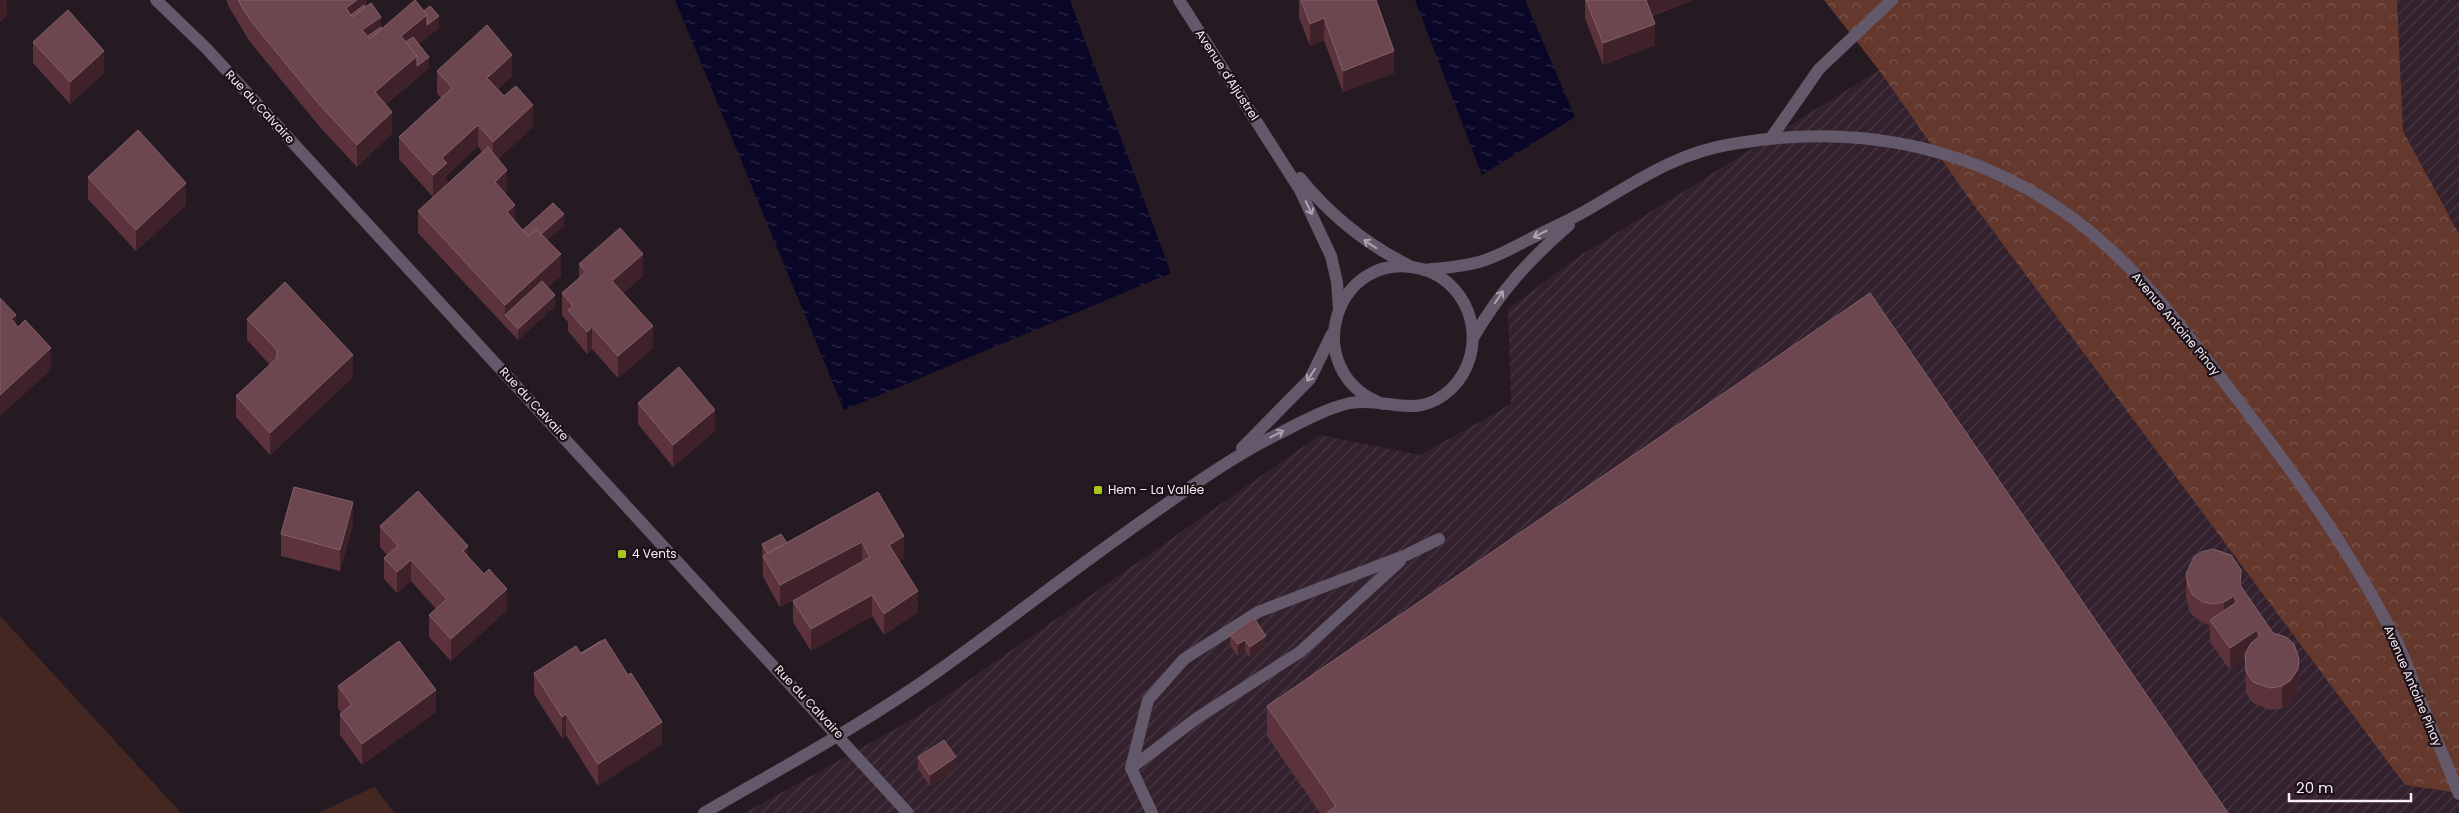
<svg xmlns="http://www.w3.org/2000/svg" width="2459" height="813" font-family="Poppins,sans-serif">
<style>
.industrial{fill:url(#industrial-furrows)}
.green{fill:#442720}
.forest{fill:url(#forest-crowns)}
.water{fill:url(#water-ripples)}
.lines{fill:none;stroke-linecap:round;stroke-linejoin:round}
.service{stroke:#63596a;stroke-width:12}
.minor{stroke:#63596a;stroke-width:12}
.wall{fill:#5c333d}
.shaded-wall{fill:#3f212a}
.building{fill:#6c4750;stroke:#82616a}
.oneway{stroke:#aca4ae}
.poi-dot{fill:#a7c71e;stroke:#1c1119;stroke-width:2}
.labels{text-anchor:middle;stroke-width:4.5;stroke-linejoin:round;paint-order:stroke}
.street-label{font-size:12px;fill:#f6eef3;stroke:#1c1119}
.poi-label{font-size:12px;fill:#f6eef3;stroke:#1c1119;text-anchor:start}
</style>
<defs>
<pattern id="industrial-furrows" width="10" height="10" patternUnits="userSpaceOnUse" patternTransform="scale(1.25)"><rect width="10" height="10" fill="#33222e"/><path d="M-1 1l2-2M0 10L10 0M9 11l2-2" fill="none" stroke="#473842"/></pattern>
<pattern id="forest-crowns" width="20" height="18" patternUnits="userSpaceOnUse" patternTransform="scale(1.25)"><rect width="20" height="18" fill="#64382d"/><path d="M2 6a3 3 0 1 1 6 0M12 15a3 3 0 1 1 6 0" fill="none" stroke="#7b554c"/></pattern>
<pattern id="water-ripples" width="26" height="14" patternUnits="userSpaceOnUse" patternTransform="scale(1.25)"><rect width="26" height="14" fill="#090627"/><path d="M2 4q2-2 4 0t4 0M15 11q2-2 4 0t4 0" fill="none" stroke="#2d2b47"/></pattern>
</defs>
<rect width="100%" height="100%" fill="#261a22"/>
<g class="industrial">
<path d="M2397 0H2459V233L2403 131Z"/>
<path d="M1879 70 1970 200 2405 785 2459 793V813H745L913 719 1320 435 1420 455 1511 404 1508 309 1581 255Z"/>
</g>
<g class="green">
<path d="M0 616 181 813H0Z"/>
<path d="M374 786 394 813H318L374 787Z"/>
</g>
<path class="forest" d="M1824 0H2397L2403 131 2459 234V793L2405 785 1970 200 1879 70Z"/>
<g class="water">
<path d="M675 0H1070L1171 273 844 410Z"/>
<path d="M1415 0H1525L1575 117 1482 175Z"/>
</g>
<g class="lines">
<g class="service">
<path d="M1771 138 1819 69 1892 0"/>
<path d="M1131 768 1197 718 1300 652 1400 561"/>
<path d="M1152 813 1131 768 1148 700 1184 659 1258 612 1406 555 1439 539"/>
</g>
<g class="minor">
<path d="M156 0 206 48 305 156 908 813"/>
<path d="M1179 0 1300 190 1331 256 1337 282 1339 309"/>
<path d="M1300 178C1330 215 1366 244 1408 265"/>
<path d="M1424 270C1442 268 1461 267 1479 262 1497 257 1514 247 1530 239 1547 230 1564 223 1580 214 1632 185 1671 154 1732 144 1871 120 2005 152 2110 249 2155 290 2191 340 2228 387 2290 467 2349 548 2395 638 2405 657 2411 677 2419 697 2432 729 2446 762 2459 794"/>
<path d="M1473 338C1501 290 1528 261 1569 225"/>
<path d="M1242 448 1310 379 1332 334"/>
<path d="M704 813C783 767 864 724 938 671 1011 619 1081 563 1155 512 1196 483 1231 458 1276 435 1300 423 1324 409 1350 403 1388 396 1416 422 1451 389 1490 351 1474 284 1422 269 1335 246 1296 372 1383 404"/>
</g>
</g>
<g class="wall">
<path d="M226 0H367V6L382 28 415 0 439 28 418 44 429 68 386 104 392 133 357 167 319 126 250 42 229 7Z"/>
<path d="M1299 0H1376L1394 73 1343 92 1324 40 1310 46 1299 17Z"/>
<path d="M1585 0H1693L1652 16 1655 45 1603 65 1585 18Z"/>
<path d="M33 42 104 73 70 104 33 63Z"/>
<path d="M437 71 512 76 498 89 533 127 498 159 507 192 505 194 515 221 523 230 564 226 547 240 561 276 548 287 555 306 518 340 418 233V211L482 152 478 146 447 175 433 197 399 159V137L441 98 437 93Z"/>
<path d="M88 177 186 205 136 251 88 199Z"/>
<path d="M579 264 643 276 623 293 653 348 618 378 592 349 587 354 568 331V322L562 315V293L579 278Z"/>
<path d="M247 319 353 377 270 455 236 417V396L270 365 247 340Z"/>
<path d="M638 403 715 431 673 467 638 424Z"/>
<path d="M878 492 904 558 899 561 918 612 884 635 872 616 811 651 793 622V601L814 589 780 607 763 577 762 544 787 543Z"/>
<path d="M353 524 340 571 281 556V534Z"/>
<path d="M380 526 468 557 507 610 451 661 429 637V615L436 609 411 581 397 593 384 579V558L387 555 380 547Z"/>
<path d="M2186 574 2241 586 2299 680 2298 691 2290 703 2282 708 2270 710 2253 703 2246 693 2245 659 2230 670 2210 642V625L2203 623 2193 616 2189 610 2186 596Z"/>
<path d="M1230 635 1266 647 1250 658 1245 651 1238 656 1230 646Z"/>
<path d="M581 653 662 744 598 786 566 735 562 738 534 694V673Z"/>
<path d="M338 686 436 712 362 765 340 735V714L341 712 338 708Z"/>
<path d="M1267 706 2228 813H1320L1267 736Z"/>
<path d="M918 757 956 768 930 786 918 769Z"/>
</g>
<g class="shaded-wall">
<path d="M1 0H7V16L0 22V1Z"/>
<path d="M345 0H367V14L346 18Z"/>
<path d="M1644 0H1693L1644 18Z"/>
<path d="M427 15V37L406 53 401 36Z"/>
<path d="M439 16V28L427 37V25Z"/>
<path d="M381 17V38L368 47 352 27Z"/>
<path d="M1324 18V40L1310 46V24Z"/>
<path d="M1655 24V45L1603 65V43Z"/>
<path d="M104 51V73L70 104V82Z"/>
<path d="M1394 51V73L1343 92V71Z"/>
<path d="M512 55V76L487 99V78Z"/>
<path d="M417 56 429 57V68L375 113V92Z"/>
<path d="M533 105V127L493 164V142Z"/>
<path d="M392 112V133L357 167V145Z"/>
<path d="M478 125V146L447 175V184L433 197V175L442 158Z"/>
<path d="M507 170V192L495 204V182Z"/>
<path d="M186 183V205L136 251V230Z"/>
<path d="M515 205V227L507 212Z"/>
<path d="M564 214V226L528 257V246Z"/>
<path d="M561 254V276L511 321 505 315V305Z"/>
<path d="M643 254V276L612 302V281Z"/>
<path d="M555 295V306L518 340V329Z"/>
<path d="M16 315V336L11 319Z"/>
<path d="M653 326V348L618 378V356Z"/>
<path d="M592 327V349L587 354V332Z"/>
<path d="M51 348V370L0 416V395Z"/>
<path d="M353 355V377L270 455V433Z"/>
<path d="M715 410V431L673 467V445Z"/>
<path d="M353 502V524L340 571V550Z"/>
<path d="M904 536V558L889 566V545Z"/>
<path d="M862 542V563L780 607V585Z"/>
<path d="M468 546V568L463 551Z"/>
<path d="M411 560V581L397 593V572Z"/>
<path d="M507 589V610L451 661V639Z"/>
<path d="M918 591V612L884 635V614Z"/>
<path d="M872 595V616L811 651V629Z"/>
<path d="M2234 596V618L2224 624V602Z"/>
<path d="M2257 630V651L2230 670V648Z"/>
<path d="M1266 636V647L1250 658V647Z"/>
<path d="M1245 640V651L1238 656V644Z"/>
<path d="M2299 659V680L2298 691 2290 703 2282 708V686Z"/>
<path d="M436 690V712L362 765V744Z"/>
<path d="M566 714V735L562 738V717Z"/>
<path d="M662 722V744L598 786V764Z"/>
<path d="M956 757V768L930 786V775Z"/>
</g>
<g class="building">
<path d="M238 0H357L346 8 352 17 371 3 381 17 362 30 370 39 415 0 427 15 401 36 417 56 375 92 392 112 357 145 319 104 250 20Z"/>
<path d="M1301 0H1376L1394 51 1343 71 1324 18 1310 24Z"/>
<path d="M1586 0H1646L1655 24 1603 43Z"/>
<path d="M364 5 365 7 352 17 351 15Z"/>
<path d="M430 6 439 16 427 25V15L424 11Z"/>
<path d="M68 10 104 51 70 82 33 42Z"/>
<path d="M487 25 512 55 487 78 504 96 516 86 533 105 493 142 478 125 442 158 447 163 433 175 399 137 452 88 437 71Z"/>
<path d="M381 27 382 28 370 39 368 36Z"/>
<path d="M413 37 429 57 417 66V56L406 42Z"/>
<path d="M138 130 186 183 136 230 88 177Z"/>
<path d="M488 147 507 170 495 182 515 205 507 212 528 236 536 229 561 254 505 305 418 211Z"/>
<path d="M553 203 564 214 541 234 536 229 528 236 523 230Z"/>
<path d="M620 228 643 254 612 281 653 326 618 356 592 327 587 332 568 310 573 306 562 293 586 272 579 264Z"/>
<path d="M542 281 555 295 518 329 505 315Z"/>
<path d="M285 282 353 355 270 433 236 396 277 358V350L247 319Z"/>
<path d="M1870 293 2228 813H1327L1336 806 1267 706Z"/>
<path d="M0 298 16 315 11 319 18 327 25 320 51 348 0 395Z"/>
<path d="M679 367 715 410 673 445 638 403Z"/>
<path d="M294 487 353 502 340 550 281 534Z"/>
<path d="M418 491 468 546 463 551 484 574 489 569 507 589 451 639 429 615 447 599 411 560 397 572 384 558 398 546 380 526Z"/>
<path d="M878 492 904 536 889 545 918 591 884 614 872 595 811 629 793 601 870 557 862 542 780 585 763 556Z"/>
<path d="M781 534 787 543 767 553 762 544Z"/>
<path d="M2213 549 2231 555 2241 570 2240 585 2273 633 2286 637 2294 644 2299 659 2298 669 2290 681 2282 686 2270 688 2253 682 2246 671 2245 654 2251 643 2260 636 2257 630 2230 648 2210 620 2237 602 2234 596 2224 602 2212 604 2203 602 2193 595 2189 588 2186 574 2194 557 2201 552Z"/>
<path d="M1254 618 1266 636 1250 647 1245 640 1238 644 1230 635Z"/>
<path d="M605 639 628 675 631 673 662 722 598 764 566 714 562 717 534 673 576 646 581 654Z"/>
<path d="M399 641 436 690 362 744 340 714 352 705 338 686Z"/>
<path d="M601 641 581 654V653Z"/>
<path d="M944 740 956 757 930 775 918 757Z"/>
</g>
<defs><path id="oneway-shaft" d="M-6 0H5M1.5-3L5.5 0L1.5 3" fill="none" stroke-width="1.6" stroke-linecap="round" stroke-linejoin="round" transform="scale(1.25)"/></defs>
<g class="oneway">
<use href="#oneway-shaft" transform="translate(1309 208) rotate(64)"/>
<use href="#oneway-shaft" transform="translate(1540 234) rotate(154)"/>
<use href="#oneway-shaft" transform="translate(1370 244) rotate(-147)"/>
<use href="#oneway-shaft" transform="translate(1499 297) rotate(-56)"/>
<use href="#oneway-shaft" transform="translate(1311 375) rotate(123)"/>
<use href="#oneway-shaft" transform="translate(1277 434) rotate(-27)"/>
</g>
<g class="poi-dot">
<rect x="1093" y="485" width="10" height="10" rx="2.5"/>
<rect x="617" y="549" width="10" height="10" rx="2.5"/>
</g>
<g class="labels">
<g class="street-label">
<text transform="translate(1227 75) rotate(57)" y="4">Avenue d'Aljustrel</text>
<text transform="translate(260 107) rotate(47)" y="4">Rue du Calvaire</text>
<text transform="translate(2176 324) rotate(50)" y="4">Avenue Antoine Pinay</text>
<text transform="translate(534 404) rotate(47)" y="4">Rue du Calvaire</text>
<text transform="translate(2413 686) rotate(67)" y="4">Avenue Antoine Pinay</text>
<text transform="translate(809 702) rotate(47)" y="4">Rue du Calvaire</text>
</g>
<g class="poi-label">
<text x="1108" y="494">Hem – La Vallée</text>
<text x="632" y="558">4 Vents</text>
</g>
</g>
<path d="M2289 793v8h122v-8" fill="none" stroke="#f6eef3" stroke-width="2.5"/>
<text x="2296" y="793" font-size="15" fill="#f6eef3" stroke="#1c1119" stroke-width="4" paint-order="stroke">20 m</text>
</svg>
